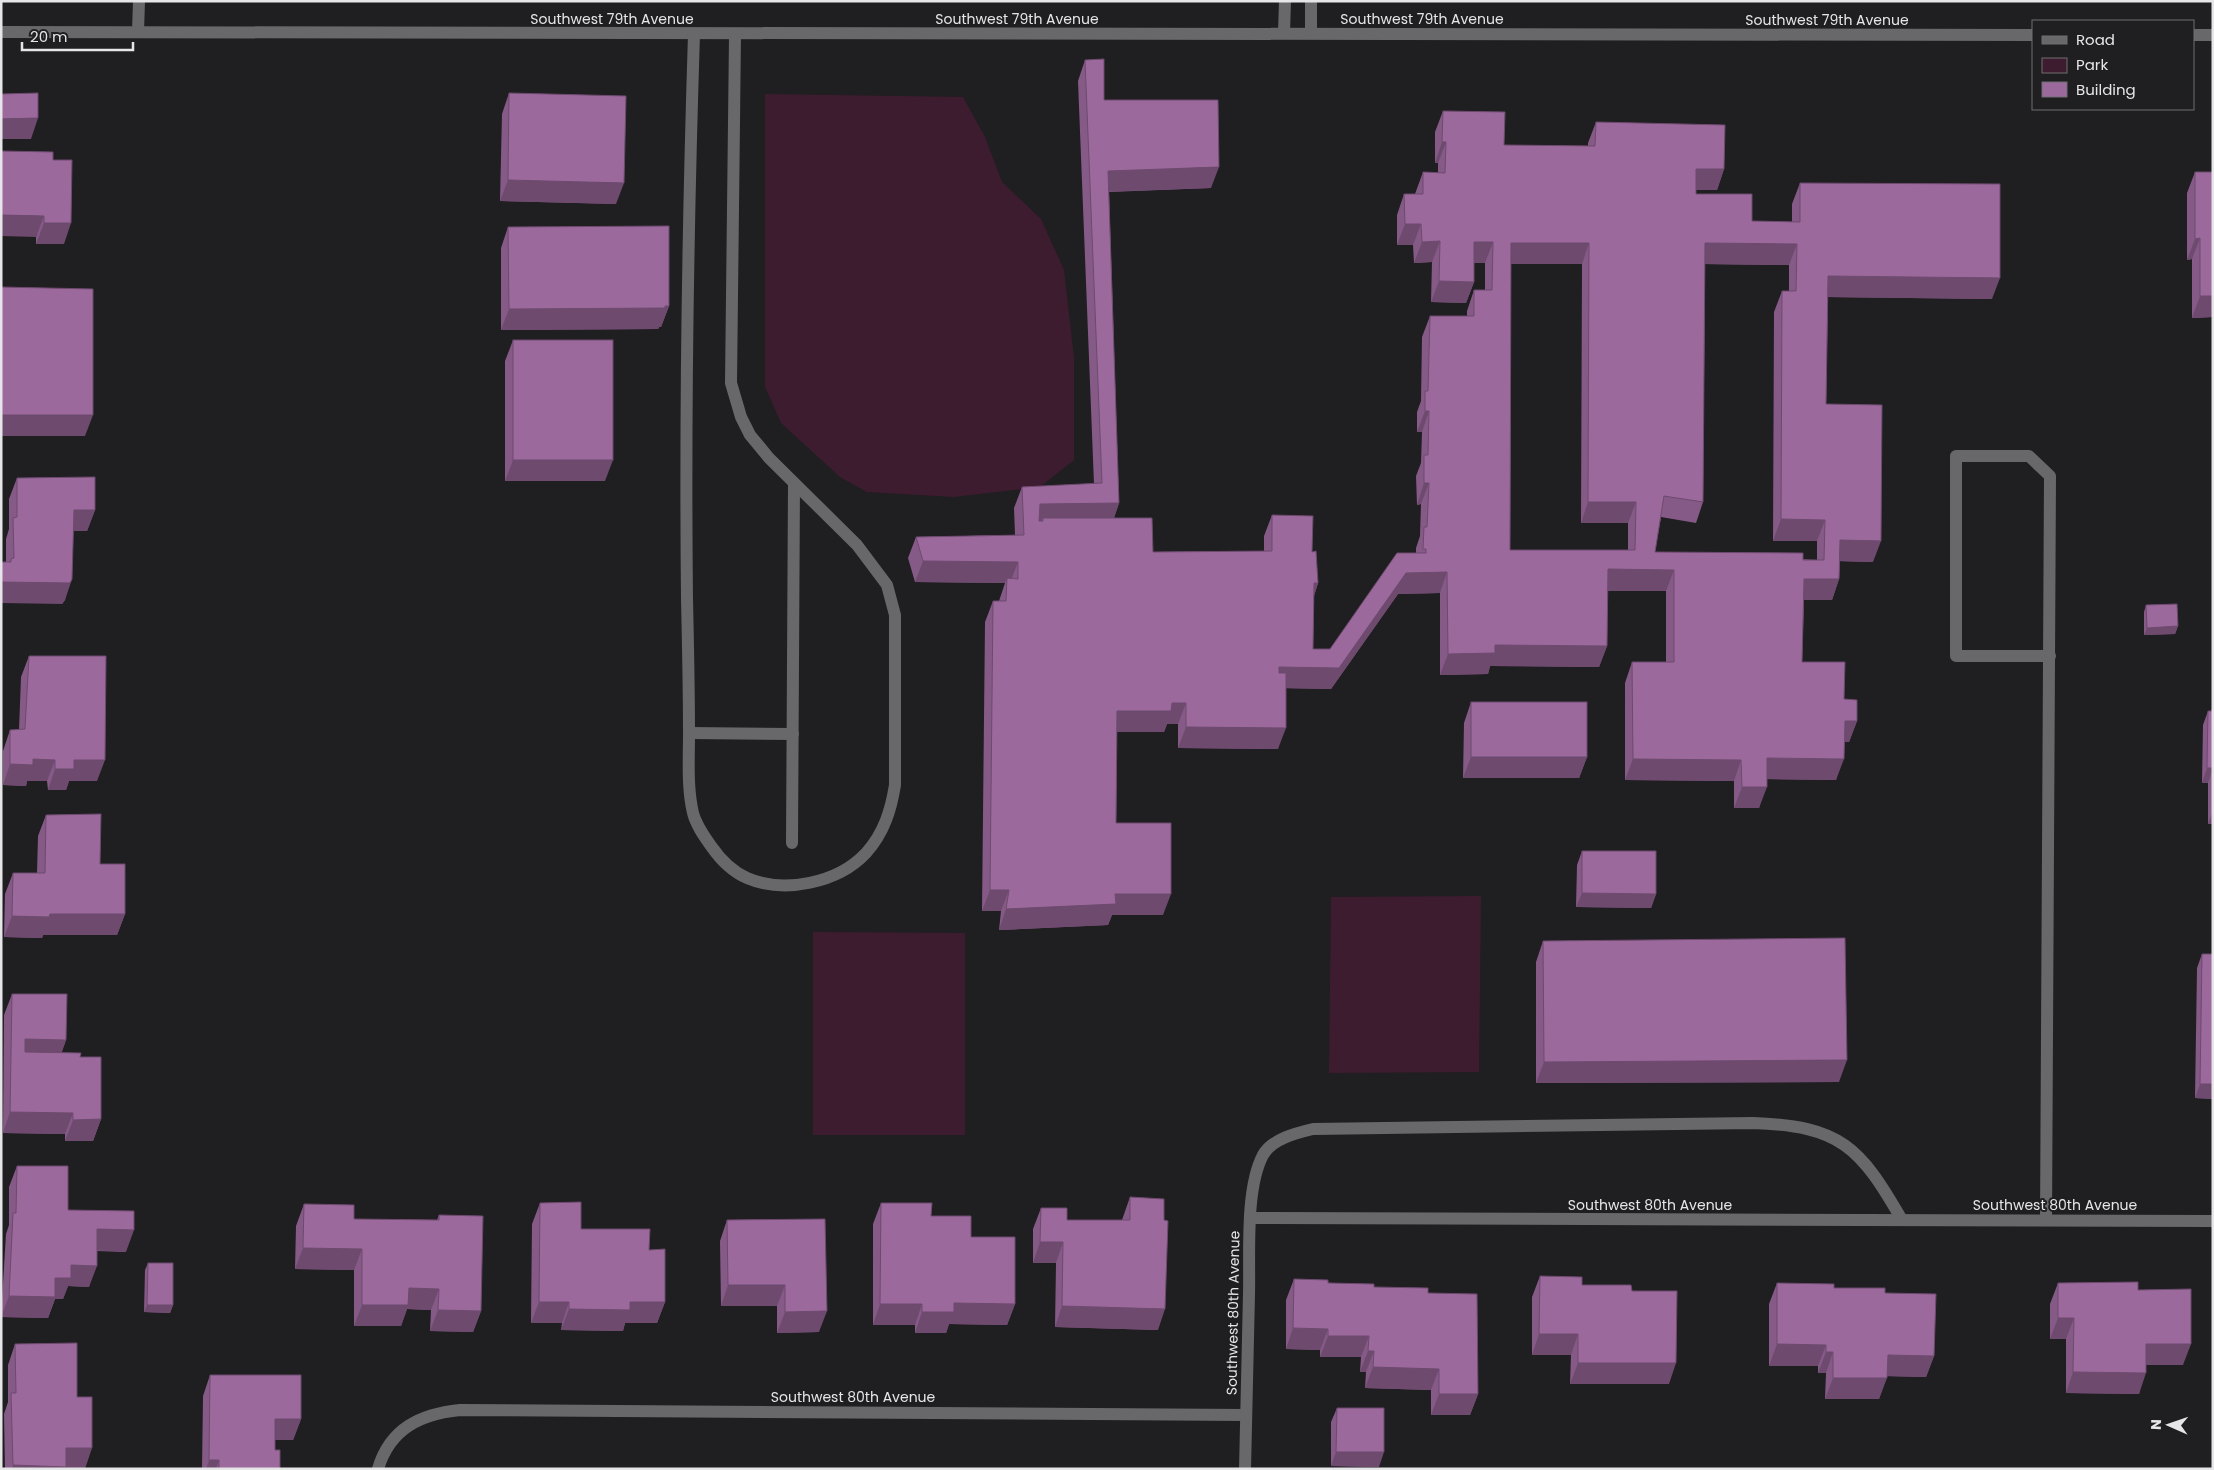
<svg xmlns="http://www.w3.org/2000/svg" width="2214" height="1470" font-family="Poppins,sans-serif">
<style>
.green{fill:#3e1c2f}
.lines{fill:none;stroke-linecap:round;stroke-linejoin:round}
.minor{stroke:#68686a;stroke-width:12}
.wall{fill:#865a87;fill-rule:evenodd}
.shaded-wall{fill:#6d4a6e}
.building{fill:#9c699d;stroke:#6d4a6e;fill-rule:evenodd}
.labels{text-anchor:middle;stroke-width:4;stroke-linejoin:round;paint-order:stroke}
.street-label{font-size:14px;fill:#e6e5e7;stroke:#1f1e21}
</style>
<rect width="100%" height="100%" fill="#1f1e21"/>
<g class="green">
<path d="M765 94 963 97 985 137 1002 182 1041 219 1064 270 1074 358V460L1040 487 954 497 867 492 840 477 781 423 765 387Z"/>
<path d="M1481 896 1479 1072 1329 1073 1331 897Z"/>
<path d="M813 932 965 933V1135H813Z"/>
</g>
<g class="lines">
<g class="minor">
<path d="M1 32 2033 35"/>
<path d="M138 32 139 1"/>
<path d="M1284 33 1285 1"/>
<path d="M1311 33V1"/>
<path d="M694 34C688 222 685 411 687 599 688 643 689 688 689 733 689 760 687 787 693 813 696 825 704 836 711 846 720 859 731 871 747 878 784 894 838 883 866 853 884 833 891 810 895 785V615L887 585 857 545 769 458 750 435 741 417 731 383 735 35"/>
<path d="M2193 35H2213"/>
<path d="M689 733 793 734"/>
<path d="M792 843 794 483"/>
<path d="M1250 1218 2213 1221"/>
<path d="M2046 1220 2050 476 2029 456H1956V656H2050"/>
<path d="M378 1469C390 1428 421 1414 460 1410L1246 1415"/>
<path d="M1245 1469C1246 1410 1248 1352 1249 1294 1250 1255 1245 1189 1263 1155 1272 1139 1296 1133 1313 1129L1753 1123C1841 1126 1860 1147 1902 1220"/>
</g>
</g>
<g class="wall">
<path d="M1085 60 1104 100 1211 188 1109 192 1119 503 1114 518 1153 552 1264 551V536L1272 515 1312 552 1318 583 1314 596 1313 649H1330L1416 553V548L1420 536 1421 504 1417 505 1416 476 1421 463 1422 432H1417V412L1421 401 1422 337 1430 316H1467V311L1474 290H1485V263H1474V282L1466 303 1431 302 1432 262 1414 263 1413 245H1397V215L1404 194H1415L1423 172 1438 173V163H1435V132L1443 111 1504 145 1588 146V143L1596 122 1724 169 1717 190H1696V194L1752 221 1792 222V204L1800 183 1992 299 1828 297 1826 404 1873 562 1840 561 1839 579 1832 600H1804L1802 662 1844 699 1857 721 1849 742H1844L1836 780 1767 779 1759 808H1734V781L1625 780V683L1632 662H1666V591H1607V646L1599 667 1490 666 1488 674 1440 675V593L1398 594 1331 689 1286 688 1278 749 1178 748V724H1167L1164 732H1117L1116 823 1163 915H1112L1108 925 999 930 1001 911H982L985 622 993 601H999L1005 583 915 582 908 558 916 537 1015 535 1014 508 1022 487 1094 484 1078 81ZM1511 264H1582L1581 523H1628V550H1510ZM1705 264 1789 265V291H1782L1774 312 1773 541H1817V560L1655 552 1661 517 1696 523 1703 502Z"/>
<path d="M509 93 616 204 500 201 502 114Z"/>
<path d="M53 160 64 244H36V237Z"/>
<path d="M2195 172 2213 317 2192 318V259L2187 260V193Z"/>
<path d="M508 227 669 306 661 327H659L658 329 501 330V248Z"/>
<path d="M513 340 605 481H505V361Z"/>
<path d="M17 478 95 510 87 531H73L65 600 62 604 6 562V539L9 529V499Z"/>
<path d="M2146 605 2178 626 2175 634 2144 635V612Z"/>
<path d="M29 656 97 781H69L66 790H48L47 781H27L26 786 3 785V751L10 730H19L21 677Z"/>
<path d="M1471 702 1587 757 1579 778H1463L1464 723Z"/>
<path d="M2213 707V824H2208V783H2202L2203 725 2208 711H2211Z"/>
<path d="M46 815 100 864 125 914 117 935H43L42 938 4 937 5 894 13 873H37L38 836Z"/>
<path d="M1582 851 1656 894 1651 908 1576 907 1577 865Z"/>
<path d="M1543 941 1839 1082 1536 1083V962Z"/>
<path d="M2202 954 2213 1099 2195 1098 2197 968Z"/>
<path d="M12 994 66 1040 61 1053 80 1057 101 1119 93 1141H65V1134L3 1133 4 1015Z"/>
<path d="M17 1166 68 1210 126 1252 97 1251 89 1287 68 1286 63 1299H55L48 1318 1 1317 6 1234 9 1225V1187Z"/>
<path d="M1130 1197 1158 1330 1055 1327 1056 1263H1033V1229L1041 1208 1067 1220H1122Z"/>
<path d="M540 1203 581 1229 649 1250 665 1302 657 1323H625L623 1331 561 1330 562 1323H531L532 1224Z"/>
<path d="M881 1203 931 1216 971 1237 1015 1304 1007 1325 949 1324 946 1333H915V1325H873V1224Z"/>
<path d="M304 1204 354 1219 437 1220 439 1215 481 1311 473 1332 430 1331 431 1310 407 1309 401 1326H354V1270L295 1269 296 1226Z"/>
<path d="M825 1219 819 1332 777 1333V1306H721L720 1241 727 1220Z"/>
<path d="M148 1263 173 1305 170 1313 144 1312 145 1270Z"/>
<path d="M1540 1276 1582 1285 1632 1291 1669 1384H1570L1571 1355H1532V1297Z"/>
<path d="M1294 1279 1428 1293 1478 1394 1470 1415H1431V1390L1365 1388 1366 1372H1360L1361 1357H1320V1350L1286 1349V1300Z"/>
<path d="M1777 1283 1834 1288 1885 1293 1934 1356 1926 1377 1887 1376 1879 1399H1825L1826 1373H1818V1366H1769V1304Z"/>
<path d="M2058 1283 2138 1290 2183 1365H2146L2139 1394 2066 1393V1339H2050V1304Z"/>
<path d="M15 1344 77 1397 85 1469H5L4 1414 8 1402V1365Z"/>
<path d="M210 1375 301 1419 293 1440H275V1450L280 1469H202L203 1396Z"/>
<path d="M1337 1408 1379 1467 1331 1466V1422Z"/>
</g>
<g class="shaded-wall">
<path d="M38 118 31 139H1V119Z"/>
<path d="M1442 142H1446L1438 163H1435Z"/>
<path d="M1219 167 1211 188 1100 192 1108 171Z"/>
<path d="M1696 169H1724L1717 190H1688Z"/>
<path d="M508 180 624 183 616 204 500 201Z"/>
<path d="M1 215 44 216 36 237 1 236Z"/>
<path d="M44 223H71L64 244H36Z"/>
<path d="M1405 224H1421L1413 245H1397Z"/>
<path d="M2200 238 2192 259 2187 260 2195 239Z"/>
<path d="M1440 241 1432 262 1414 263 1422 242Z"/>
<path d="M1474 242H1493L1485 263H1466Z"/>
<path d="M1511 243H1589L1582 264H1504Z"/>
<path d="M1705 243 1797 244 1789 265 1697 264Z"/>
<path d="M1828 276 2000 278 1992 299 1821 297Z"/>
<path d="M1439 281 1474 282 1466 303 1431 302Z"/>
<path d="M2200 296H2213V317L2192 318Z"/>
<path d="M669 306 661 327H659L658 329 501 330 509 309Z"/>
<path d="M1425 411H1429L1422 432H1417Z"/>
<path d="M1 415H93L85 436H1Z"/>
<path d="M513 460H613L605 481H505Z"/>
<path d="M1424 483H1429L1421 504 1417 505Z"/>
<path d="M1588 502H1636L1628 523H1581Z"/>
<path d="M1119 503 1112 524 1043 521V518L1040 525H1032L1040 504Z"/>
<path d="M74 510H95L87 531H66Z"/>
<path d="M1781 519 1825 520 1817 541H1773Z"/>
<path d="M1840 540 1881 541 1873 562 1832 561Z"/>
<path d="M923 561 1018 562 1010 583 1007 578 1005 583 915 582Z"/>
<path d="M1608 569 1674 570 1666 591H1600Z"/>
<path d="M1447 572 1440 593 1398 594 1331 689 1271 688 1279 667 1339 668 1406 573Z"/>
<path d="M72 579 65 600 62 604 1 603V582Z"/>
<path d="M1804 579H1839L1832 600H1796Z"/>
<path d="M1314 583H1318L1311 605Z"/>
<path d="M2178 626 2175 634 2144 635 2147 628Z"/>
<path d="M1495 645 1607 646 1599 667 1490 666 1488 674 1440 675 1448 654Z"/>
<path d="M1172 703H1186L1178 724H1167L1164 732H1109L1117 711Z"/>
<path d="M1845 721H1857L1849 742H1837Z"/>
<path d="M1186 727 1286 728 1278 749 1178 748Z"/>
<path d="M1471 757H1587L1579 778H1463Z"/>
<path d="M1767 758 1844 759 1836 780 1760 779Z"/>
<path d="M33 759 55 760 47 781H27L26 786 3 785 10 764Z"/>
<path d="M1633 759 1741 760 1734 781 1625 780Z"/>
<path d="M74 760H105L97 781H69L66 790H48L55 769Z"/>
<path d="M2207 768H2213L2208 783H2202Z"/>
<path d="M1742 787H1767L1759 808H1734Z"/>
<path d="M2213 811V824H2208Z"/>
<path d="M990 890H1009L1001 911H982Z"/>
<path d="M1582 893 1656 894 1651 908 1576 907Z"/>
<path d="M1115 894H1171L1163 915H1112L1108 925 999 930 1006 909Z"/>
<path d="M50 914H125L117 935H43L42 938 4 937 12 916Z"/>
<path d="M25 1039 66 1040 59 1061H18Z"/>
<path d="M1847 1060 1839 1082 1536 1083 1544 1062Z"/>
<path d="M2200 1084H2213V1099L2195 1098Z"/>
<path d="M10 1112 73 1113 65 1134 3 1133Z"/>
<path d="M101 1119 93 1141H65L73 1120Z"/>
<path d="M97 1229 134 1230 126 1252 90 1250Z"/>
<path d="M1040 1242H1063L1056 1263H1033Z"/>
<path d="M303 1248 362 1249 354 1270 295 1269Z"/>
<path d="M71 1265 97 1266 89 1287 68 1286 63 1299H55L48 1318 1 1317 9 1296 55 1278Z"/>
<path d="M728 1285H785L777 1306H721Z"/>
<path d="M409 1288 439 1289 431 1310 407 1309 401 1326H354L362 1305Z"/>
<path d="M539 1302H569L562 1323H531Z"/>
<path d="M630 1302H665L657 1323H625L623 1331 561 1330 569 1309Z"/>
<path d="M954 1303 1015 1304 1007 1325 949 1324 946 1333H915L922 1312Z"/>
<path d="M880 1304H922L915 1325H873Z"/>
<path d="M147 1305H173L170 1313 144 1312Z"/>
<path d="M1062 1306 1165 1309 1158 1330 1055 1327Z"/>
<path d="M438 1310 481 1311 473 1332 430 1331Z"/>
<path d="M827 1311 819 1332 777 1333 785 1312Z"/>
<path d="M2058 1318H2074L2066 1339H2050Z"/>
<path d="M1293 1328 1328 1329 1320 1350 1286 1349Z"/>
<path d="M1539 1334H1578L1571 1355H1532Z"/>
<path d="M1328 1336H1369L1361 1357H1320Z"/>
<path d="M1777 1344 1826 1345 1818 1366H1769Z"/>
<path d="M2146 1344H2191L2183 1365H2138Z"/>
<path d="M1368 1351H1374L1366 1372H1360Z"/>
<path d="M1826 1352H1833L1826 1373H1818Z"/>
<path d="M1888 1355 1934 1356 1926 1377 1880 1376Z"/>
<path d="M1578 1363H1676L1669 1384H1570Z"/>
<path d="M1373 1367 1439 1369 1431 1390 1365 1388Z"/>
<path d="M2073 1372 2146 1373 2139 1394 2066 1393Z"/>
<path d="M1833 1378H1887L1879 1399H1825Z"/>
<path d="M1439 1394H1478L1470 1415H1431Z"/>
<path d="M275 1419H301L293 1440H267Z"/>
<path d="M66 1448H92L85 1469H12L13 1465Z"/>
<path d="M1336 1452H1384L1379 1467 1331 1466Z"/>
<path d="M209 1460H219L216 1469H206Z"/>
</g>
<g class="building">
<path d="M1104 59V100H1218L1219 167 1108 171 1119 503 1040 504 1039 521H1043V518H1152L1153 552 1272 551V515L1313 516 1312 552 1316 551 1318 583H1314L1313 649H1330L1397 553H1426V549H1423L1424 527H1427L1429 483H1424V455H1428L1429 411H1425V391H1428L1430 316H1474V290H1492L1493 242H1474V282L1439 281 1440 241 1422 242 1421 224H1405L1404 194H1423V172L1445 173 1446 142H1442L1443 111 1505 112 1504 145 1595 146 1596 122 1725 125 1724 169H1696V194H1752V221L1800 222V183L2000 184V278L1828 276 1826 404 1882 405 1881 541 1840 540 1839 579H1804L1802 662H1845L1844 699 1857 700V721H1845L1844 759 1767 758V787H1742L1741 760 1633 759 1632 662H1674V570L1608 569 1607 646 1495 645V653L1448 654 1447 572 1406 573 1339 668 1279 667V673H1286V728L1186 727V703H1172L1171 711H1117L1116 823H1171V894H1115L1116 904 1006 909 1009 890H990L993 601H1006L1007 578 1018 579V562L923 561 916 537 1024 535 1022 487 1102 483 1085 60ZM1511 243H1589L1588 502H1636L1635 550H1510ZM1705 243 1797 244 1796 291H1782L1781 519 1825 520 1824 560H1803V553L1655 552 1664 496 1703 502Z"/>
<path d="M38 93V118L1 119V94Z"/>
<path d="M509 93 626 96 624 183 508 180Z"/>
<path d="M1 151 53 152V160H72L71 223H44V216L1 215Z"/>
<path d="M2195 172H2213V296H2200V238L2195 239Z"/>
<path d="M669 226V306H665V308L509 309 508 227Z"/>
<path d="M1 287 93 289V415H1Z"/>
<rect x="513" y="340" width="100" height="120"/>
<path d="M95 477V510H74L72 579 70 583 1 582V562H11V559L14 558 13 518 17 517V478Z"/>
<path d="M2177 604 2178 626 2147 628 2146 605Z"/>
<path d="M29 656H106L105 760H74V769H55V760L33 759V765L10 764V730L25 729Z"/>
<rect x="1471" y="702" width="116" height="55"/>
<path d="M2208 711H2213V768H2207Z"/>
<path d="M101 814 100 864H125V914H50L49 917 12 916 13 873H45L46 815Z"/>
<path d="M1582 851H1656V894L1582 893Z"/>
<path d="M1845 938 1847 1060 1544 1062 1543 941Z"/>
<path d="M2202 954H2213V1084H2200Z"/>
<path d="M12 994H67L66 1040 25 1039V1052L81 1053 80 1057H101V1119L73 1120V1113L10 1112Z"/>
<path d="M17 1166H68V1210L134 1211V1230L97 1229V1266L71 1265V1278H55V1297L9 1296 13 1213H16Z"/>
<path d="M1130 1197 1164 1199V1220L1168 1221 1165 1309 1062 1306 1063 1242H1040L1041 1208H1067V1220H1130Z"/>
<path d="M581 1202V1229H650L649 1250 665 1249V1302H630V1310L569 1309V1302H539L540 1203Z"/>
<path d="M881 1203H932L931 1216H971V1237H1015V1304L954 1303V1312H922V1304H880Z"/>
<path d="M304 1204 354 1205V1219L439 1220V1215L483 1216 481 1311 438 1310 439 1289 409 1288 408 1305H362V1249L303 1248Z"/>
<path d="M825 1219 827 1311 785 1312V1285H728L727 1220Z"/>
<path d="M148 1263H173V1305H147Z"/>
<path d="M1540 1276 1582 1277V1285H1631L1632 1291H1677L1676 1363H1578V1334H1539Z"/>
<path d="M1294 1279 1328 1280V1283L1374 1284V1287L1428 1288V1293L1477 1294 1478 1394H1439V1369L1373 1367 1374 1351H1368L1369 1336H1328V1329L1293 1328Z"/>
<path d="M2138 1282V1290L2191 1289V1344H2146V1373L2073 1372 2074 1318H2058V1283Z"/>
<path d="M1777 1283 1834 1284V1288H1885V1293L1936 1294 1934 1356 1888 1355 1887 1378H1833V1352H1826V1345L1777 1344Z"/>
<path d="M77 1343V1397H92V1448H66V1467L13 1465 11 1393H16L15 1344Z"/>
<path d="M210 1375H301V1419H275V1450H280V1469H219V1460H209Z"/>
<path d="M1337 1408H1384V1452H1336Z"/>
</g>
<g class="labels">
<g class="street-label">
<text x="612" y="24">Southwest 79th Avenue</text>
<text x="1017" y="24">Southwest 79th Avenue</text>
<text x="1422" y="24">Southwest 79th Avenue</text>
<text x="1827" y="25">Southwest 79th Avenue</text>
<text x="1650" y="1210">Southwest 80th Avenue</text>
<text x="2055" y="1210">Southwest 80th Avenue</text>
<text transform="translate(1233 1313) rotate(-89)" y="5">Southwest 80th Avenue</text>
<text x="853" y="1402">Southwest 80th Avenue</text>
</g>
</g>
<rect width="2214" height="1470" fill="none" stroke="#e6e5e7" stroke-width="5"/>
<rect x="2032" y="20" width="162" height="90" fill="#1f1e21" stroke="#6f6e70"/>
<rect x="2042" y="36" width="25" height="8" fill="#68686a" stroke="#6f6e70"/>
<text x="2076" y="45" font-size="15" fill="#e6e5e7">Road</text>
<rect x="2042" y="58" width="25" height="15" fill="#3e1c2f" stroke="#6f6e70"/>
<text x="2076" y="70" font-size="15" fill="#e6e5e7">Park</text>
<rect x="2042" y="82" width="25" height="15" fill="#9c699d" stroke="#6f6e70"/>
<text x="2076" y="95" font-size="15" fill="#e6e5e7">Building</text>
<g transform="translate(2169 1425) rotate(272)" stroke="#1f1e21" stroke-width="4" paint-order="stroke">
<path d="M0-4L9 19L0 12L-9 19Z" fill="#e6e5e7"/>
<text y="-8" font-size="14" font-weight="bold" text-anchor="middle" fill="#e6e5e7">N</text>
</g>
<path d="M22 42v8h111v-8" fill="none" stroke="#e6e5e7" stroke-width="2.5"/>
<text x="30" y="42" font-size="15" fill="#e6e5e7" stroke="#1f1e21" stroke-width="4" paint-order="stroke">20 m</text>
</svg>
